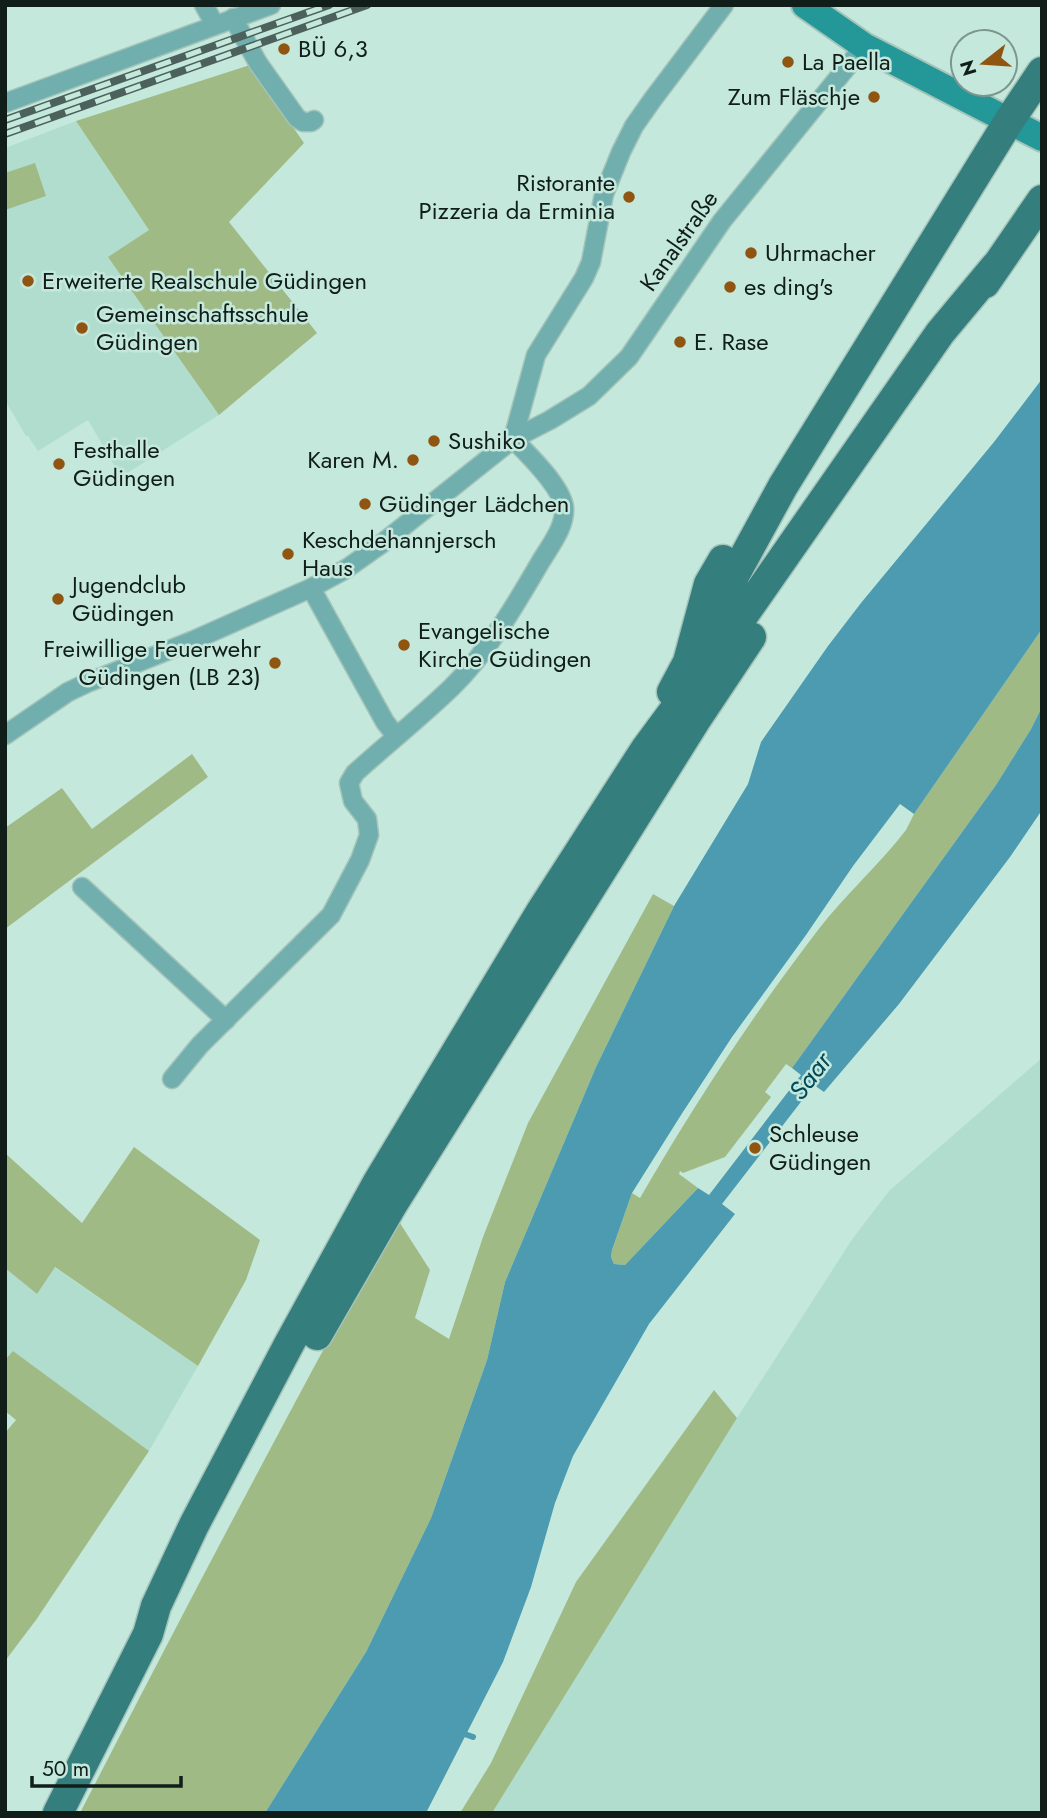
<svg xmlns="http://www.w3.org/2000/svg" width="1047" height="1818" font-family="Jost,sans-serif">
<style>
.built{fill:#b1ddcf}
.green{fill:#a0ba86}
.water{fill:#4d9bb0}
.lines{fill:none;stroke-linecap:round;stroke-linejoin:round}
.stream{stroke:#4d9bb0;stroke-width:6}
.river{stroke:#4d9bb0;stroke-width:35}
.street-casing{stroke:#a4c3b9;stroke-width:21}
.secondary-casing{stroke:#a4c3b9;stroke-width:30}
.primary-casing{stroke:#a4c3b9;stroke-width:33}
.street{stroke:#71afaf;stroke-width:18}
.secondary{stroke:#249798;stroke-width:26}
.primary{stroke:#347e7e;stroke-width:30}
.rail-casing{stroke:#4c615b;stroke-width:8}
.rail{stroke:#c4e8dc;stroke-width:5;stroke-dasharray:16;stroke-linecap:butt}
.poi-dot{fill:#8f5511;stroke:#c4e8dc;stroke-width:2.5}
.labels{text-anchor:middle;stroke-width:5;stroke-linejoin:round;paint-order:stroke}
.poi-label{font-size:24px;fill:#101d19;stroke:#c4e8dc;text-anchor:start}
.street-label{font-size:24px;fill:#101d19;stroke:#c4e8dc}
.water-label{font-size:26px;font-style:italic;fill:#004958;stroke:#c4e8dc}
</style>
<rect width="100%" height="100%" fill="#c4e8dc"/>
<g class="built">
<path d="M76 121 149 230 109 257 219 415 121 477 88 420 38 451 28 436H26L5 400V148Z"/>
<path d="M1042 1058V1813H492L737 1418 853 1238 889 1191Z"/>
<path d="M54 1267 198 1366 149 1451 13 1351 5 1360V1268L37 1294Z"/>
</g>
<g class="green">
<path d="M250 65 304 143 229 222 317 333 219 415 108 257 149 230 76 121Z"/>
<path d="M35 163 46 196 5 210V173Z"/>
<path d="M1042 629V707L1031 729 996 785 792 1068 786 1064 765 1092 771 1097 725 1157 683 1173 680 1171 679 1174 698 1188 625 1265 614 1264 611 1257 612 1250 632 1193 640 1198C694 1105 752 1016 818 930 845 895 879 865 906 830L914 814Z"/>
<path d="M192 754 208 777 5 929V828L62 788 92 829Z"/>
<path d="M653 894 674 906 596 1067 505 1282 487 1360 431 1518 366 1652 265 1813H80C183 1613 287 1414 396 1217L430 1270 415 1318 449 1339 483 1237 528 1123Z"/>
<path d="M134 1147 260 1240 246 1280 198 1366 55 1267 37 1294 5 1268V1153L82 1223Z"/>
<path d="M13 1351 149 1451 36 1620 5 1661V1433L16 1420 5 1411V1360Z"/>
<path d="M714 1390 737 1418 492 1813H460L491 1763 576 1582Z"/>
</g>
<path class="water" d="M1042 379V629L914 814 900 804 853 866 806 935 732 1037 681 1115 632 1193 612 1250 611 1257 614 1264 625 1265 698 1188 709 1195 801 1075 792 1068 996 785 1031 729 1042 707V810L1010 857 899 1004 824 1092 814 1085 722 1204 735 1214 649 1324 573 1456 555 1503 531 1587 503 1662 426 1813H265L366 1652 431 1518 487 1360 505 1282 596 1067 674 906 748 784 761 742 828 646 861 603 994 442Z"/>
<g class="lines">
<path class="stream" d="M459 1732 473 1737"/>
<path class="river" d="M791 836 818 795 860 739"/>
<g class="street-casing">
<g id="street">
<path d="M204 5 215 25"/>
<path d="M233 18 258 63 297 118 303 122H311L314 120"/>
<path d="M5 103 271 5"/>
<path d="M513 439 536 355 584 278 591 262 604 194 621 152 634 126 653 99 724 5"/>
<path d="M311 588 385 722 396 736"/>
<path d="M5 735 68 692 87 683 194 640 311 588 346 569 380 545 513 439 550 420 589 396 629 357 722 221 864 46"/>
<path d="M82 887 226 1020"/>
<path d="M172 1079 200 1045 331 915 360 860 369 835 367 819 353 801 349 783 355 773C387 744 421 717 452 687 488 652 516 604 541 561 550 546 566 526 564 507 561 486 528 454 513 439"/>
</g>
</g>
<g class="secondary-casing">
<path id="secondary" d="M805 5 864 46 1042 138"/>
</g>
<g class="primary-casing">
<g id="primary">
<path d="M985 283 1042 200"/>
<path d="M724 644 725 601 735 574 783 486 1009 121 1042 72"/>
<path d="M672 692 688 662 709 584 723 560"/>
<path d="M317 1335 392 1205 695 721 751 637"/>
<path d="M58 1813 148 1634 156 1606 194 1525 288 1346 378 1182 542 910 645 750 724 643 940 333 995 267"/>
</g>
</g>
<use href="#street" class="street"/>
<use href="#secondary" class="secondary"/>
<use href="#primary" class="primary"/>
<g class="rail-casing">
<g id="rail">
<path d="M5 120 329 5"/>
<path d="M5 134 367 5"/>
</g>
</g>
<use href="#rail" class="rail"/>
</g>
<g class="poi-dot">
<circle cx="284" cy="49" r="7"/>
<circle cx="788" cy="62" r="7"/>
<circle cx="874" cy="97" r="7"/>
<circle cx="629" cy="197" r="7"/>
<circle cx="751" cy="253" r="7"/>
<circle cx="28" cy="281" r="7"/>
<circle cx="730" cy="287" r="7"/>
<circle cx="82" cy="328" r="7"/>
<circle cx="680" cy="342" r="7"/>
<circle cx="434" cy="441" r="7"/>
<circle cx="413" cy="460" r="7"/>
<circle cx="59" cy="464" r="7"/>
<circle cx="365" cy="504" r="7"/>
<circle cx="288" cy="554" r="7"/>
<circle cx="58" cy="599" r="7"/>
<circle cx="404" cy="645" r="7"/>
<circle cx="275" cy="663" r="7"/>
<circle cx="755" cy="1148" r="7"/>
</g>
<g class="labels">
<g class="poi-label">
<text x="298" y="57">BÜ 6,3</text>
<text x="802" y="70">La Paella</text>
<text x="860" y="105" text-anchor="end">Zum Fläschje</text>
<text x="615" y="191" text-anchor="end">Ristorante<tspan x="615" dy="28">Pizzeria da Erminia</tspan></text>
<text x="765" y="261">Uhrmacher</text>
<text x="42" y="289">Erweiterte Realschule Güdingen</text>
<text x="744" y="295">es ding's</text>
<text x="96" y="322">Gemeinschaftsschule<tspan x="96" dy="28">Güdingen</tspan></text>
<text x="694" y="350">E. Rase</text>
<text x="448" y="449">Sushiko</text>
<text x="73" y="458">Festhalle<tspan x="73" dy="28">Güdingen</tspan></text>
<text x="399" y="468" text-anchor="end">Karen M.</text>
<text x="379" y="512">Güdinger Lädchen</text>
<text x="302" y="548">Keschdehannjersch<tspan x="302" dy="28">Haus</tspan></text>
<text x="72" y="593">Jugendclub<tspan x="72" dy="28">Güdingen</tspan></text>
<text x="418" y="639">Evangelische<tspan x="418" dy="28">Kirche Güdingen</tspan></text>
<text x="261" y="657" text-anchor="end">Freiwillige Feuerwehr<tspan x="261" dy="28">Güdingen (LB 23)</tspan></text>
<text x="769" y="1142">Schleuse<tspan x="769" dy="28">Güdingen</tspan></text>
</g>
<g class="street-label">
<text transform="translate(679 241) rotate(-55)" y="8">Kanalstraße</text>
</g>
<g class="water-label">
<text transform="translate(810 1076) rotate(-53)" y="9">Saar</text>
</g>
</g>
<rect width="1047" height="1818" fill="none" stroke="#101d19" stroke-width="14"/>
<g transform="translate(984 63) rotate(253)"><circle r="33" fill="#c4e8dc" stroke="#7c978e" stroke-width="2"/>
<path d="M0-5L12 26L0 18L-12 26Z" fill="#8f5511"/>
<text y="-10" font-size="19" font-weight="bold" text-anchor="middle" fill="#101d19">N</text>
</g>
<path d="M32 1776v10h149v-10" fill="none" stroke="#101d19" stroke-width="3.5"/>
<text x="42" y="1776" font-size="21" fill="#101d19" stroke="#c4e8dc" stroke-width="5" paint-order="stroke">50 m</text>
</svg>
